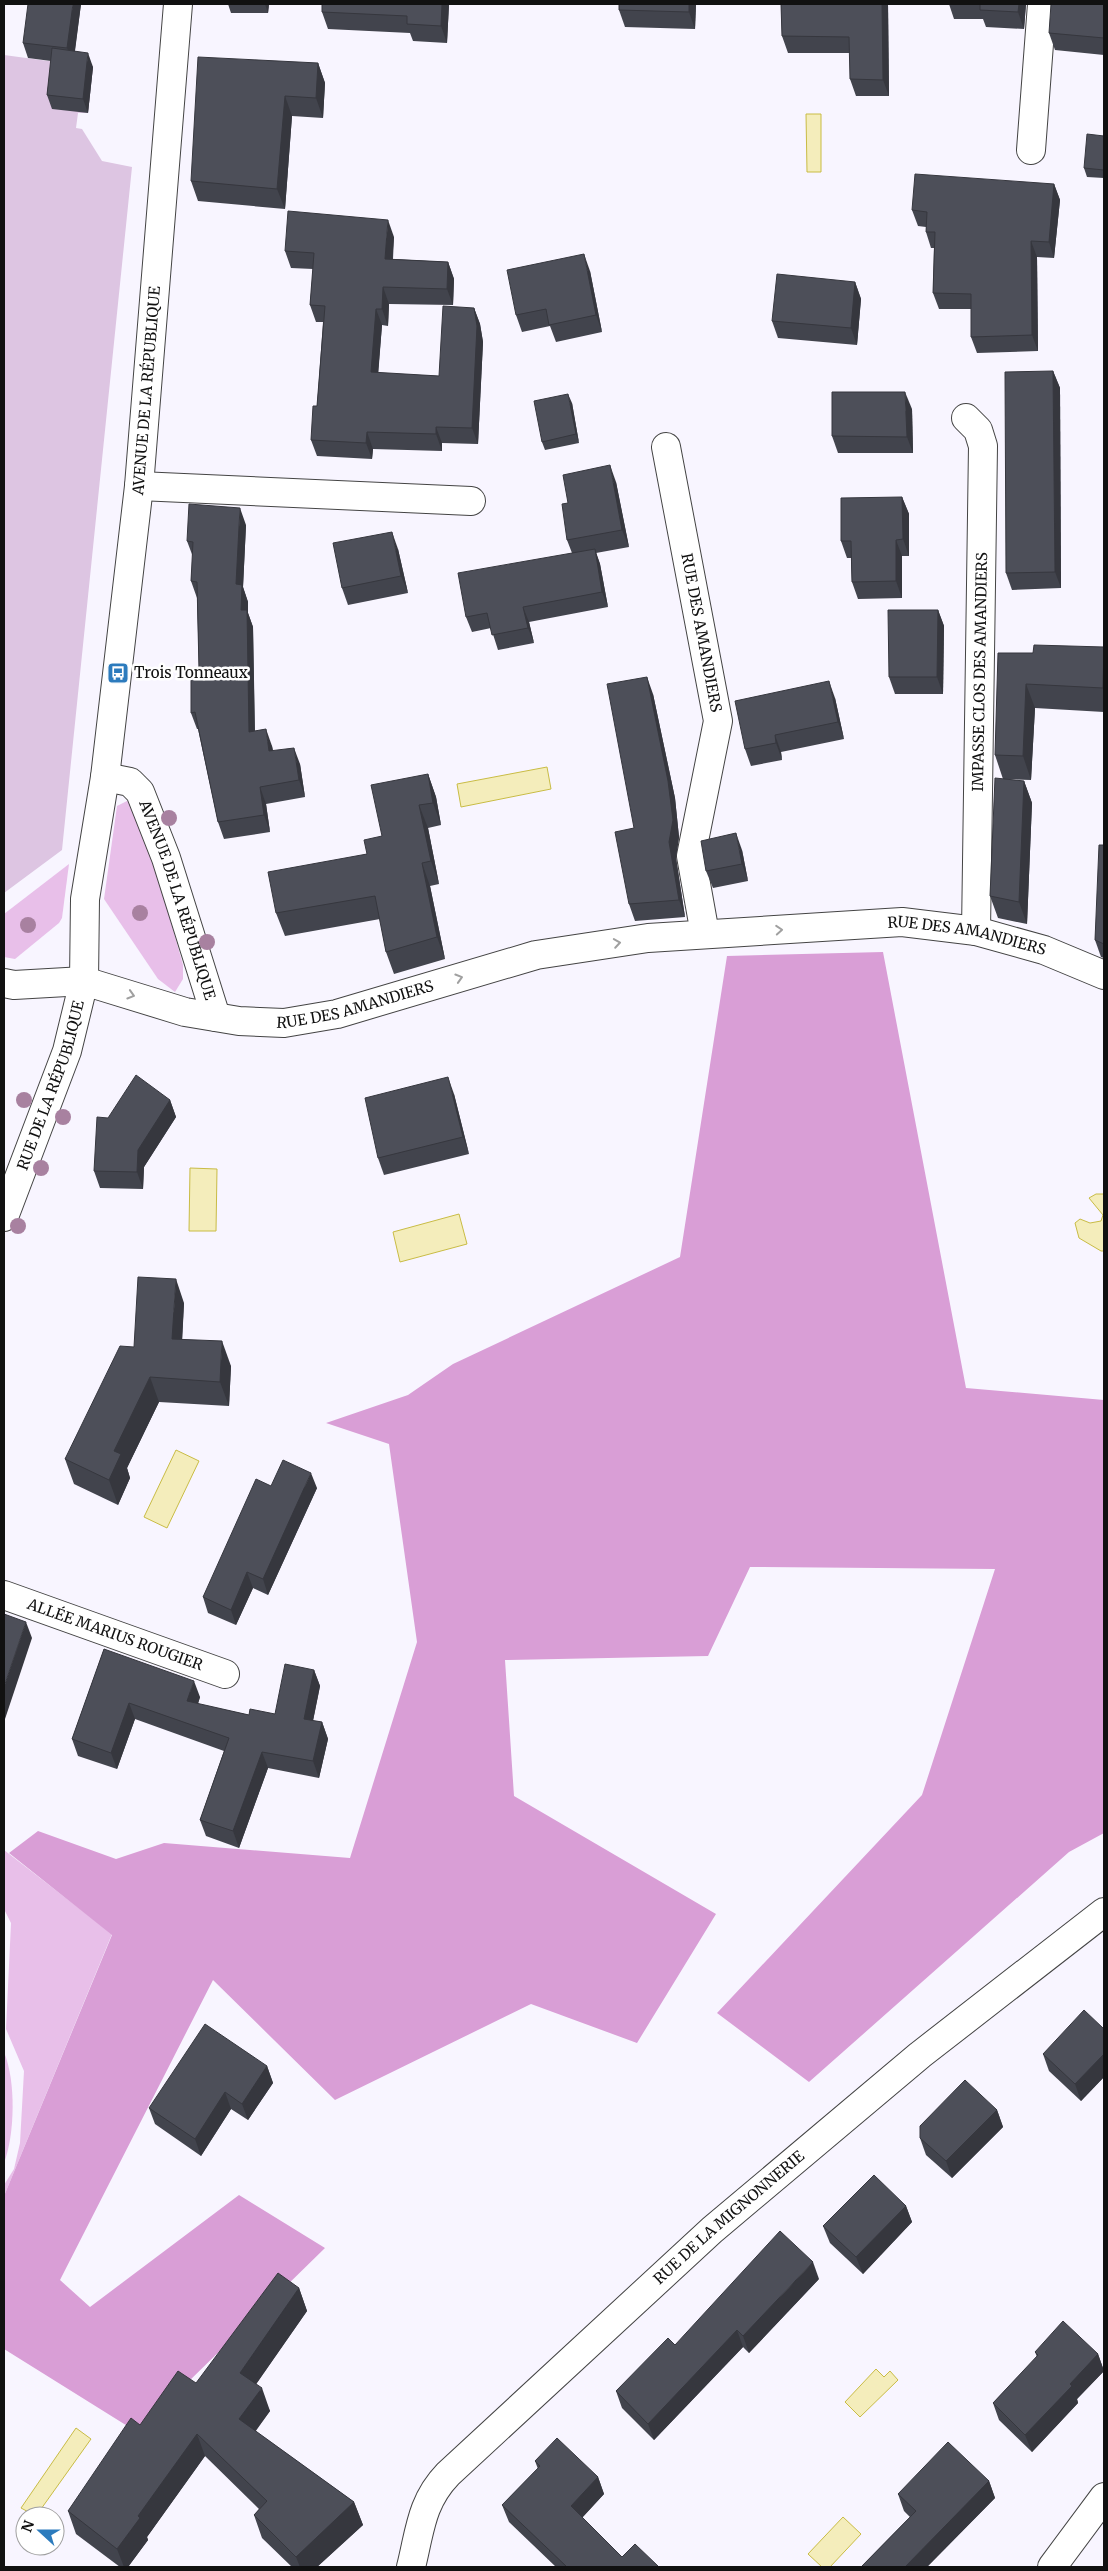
<svg xmlns="http://www.w3.org/2000/svg" width="1108" height="2571" font-family="Merriweather,serif">
<style>
.green{fill:#e8bfe9}
.forest{fill:#d99ed6}
.cemetery{fill:#ddc5e2}
.water{fill:#f4edbb;stroke:#c9bc45}
.lines{fill:none;stroke-linecap:round;stroke-linejoin:round}
.minor-casing{stroke:#444;stroke-width:30}
.minor{stroke:#fff;stroke-width:28}
.tree{fill:#a881a0}
.wall{fill:#42444d}
.shaded-wall{fill:#36373e}
.building{fill:#4d4f59;stroke:#36373e}
.oneway{stroke:#a0a0a0}
.labels{text-anchor:middle;stroke-width:5;stroke-linejoin:round;paint-order:stroke}
.street-label{font-size:15px;fill:#111;stroke:#fff}
.poi-label{font-size:15px;fill:#111;stroke:#fff;text-anchor:start}
</style>
<rect width="100%" height="100%" fill="#f8f5ff"/>
<g class="green">
<path d="M127 801H134L139 808 183 965V979L175 992 158 979 104 899 117 806Z"/>
<path d="M69 864 62 918 59 923 15 959 4 957V914Z"/>
<path d="M4 1850 112 1934 4 2196V2185L14 2169 20 2143 24 2071 6 2029 11 1923 4 1909Z"/>
<path d="M4 2052C16 2081 15 2134 4 2163Z"/>
</g>
<path class="forest" d="M883 952 966 1388 1104 1400V1833L1069 1852 809 2082 717 2013 922 1795 995 1569 750 1567 708 1656 505 1660 514 1796 716 1914 637 2043 531 2004 335 2100 213 1980 60 2280 90 2307 239 2195 325 2248 137 2432 4 2349V2196L112 1935 9 1853 38 1831 116 1859 164 1843 350 1858 417 1642 389 1444 326 1423 408 1395 453 1364 680 1257 727 956Z"/>
<path class="cemetery" d="M4 55 93 67 88 113H78L76 128 82 129 102 161 132 167 62 850 4 893Z"/>
<g class="water">
<path d="M806 114H821V172H807Z"/>
<path d="M547 767 551 789 461 807 457 784Z"/>
<path d="M190 1168 217 1169 216 1231H189Z"/>
<path d="M1096 1194H1104V1251H1101L1079 1238 1075 1223 1080 1219 1090 1223 1101 1221 1103 1215 1089 1198Z"/>
<path d="M459 1214 467 1244 400 1262 393 1232Z"/>
<path d="M176 1450 199 1461 167 1528 144 1517Z"/>
<path d="M876 2369 884 2377 890 2371 898 2380 860 2417 845 2402Z"/>
<path d="M76 2428 91 2439 36 2516 21 2508Z"/>
<path d="M843 2517 861 2534 830 2567H822L808 2554Z"/>
</g>
<g class="lines">
<g class="minor-casing">
<g id="minor">
<path d="M1031 150 1042 4"/>
<path d="M966 418 978 430 983 446 976 931"/>
<path id="s1" d="M666 447 718 721 691 856 705 934"/>
<path d="M139 486 471 501"/>
<path id="s2" d="M105 777 130 782 140 792 166 858 216 1017"/>
<path id="s3" d="M4 983 14 985 84 981 185 1012 239 1021 284 1023 337 1014 536 955 648 938 902 922 976 931 1044 950 1104 975"/>
<path id="s4" d="M4 1217 67 1051 84 981 85 899 105 777 139 486 178 4"/>
<path id="s5" d="M4 1595 225 1674"/>
<path id="s6" d="M411 2567C420 2531 421 2502 448 2474L712 2230 920 2055 1104 1912"/>
<path d="M1052 2567 1104 2497"/>
</g>
</g>
<use href="#minor" class="minor"/>
</g>
<g class="tree">
<circle cx="169" cy="818" r="8"/>
<circle cx="140" cy="913" r="8"/>
<circle cx="28" cy="925" r="8"/>
<circle cx="207" cy="942" r="8"/>
<circle cx="24" cy="1100" r="8"/>
<circle cx="63" cy="1117" r="8"/>
<circle cx="41" cy="1168" r="8"/>
<circle cx="18" cy="1226" r="8"/>
</g>
<g class="wall">
<path d="M81 4 75 51 93 67 88 113 52 109 47 95 51 61 28 58 23 43Z"/>
<path d="M228 4H269L268 13H231Z"/>
<path d="M449 4 447 43 413 41 410 33 328 29 322 12Z"/>
<path d="M696 4 695 29 625 27 619 10Z"/>
<path d="M781 4H888L889 96H856L850 79V53H788L782 36Z"/>
<path d="M949 4H1026L1024 29 986 27 983 19H954Z"/>
<path d="M1104 4V55L1055 50 1049 33Z"/>
<path d="M318 63 325 83 323 118 292 116 285 209 198 201 191 181Z"/>
<path d="M1104 136V178L1087 177 1084 168Z"/>
<path d="M1054 184 1060 200 1054 258 1037 257 1038 351 977 353 971 337V309H939L933 293 934 248H931L926 232V227L918 226 912 210Z"/>
<path d="M394 237 393 259 448 262 454 279 453 305 389 304 388 326 382 325 378 373 439 376 474 308 480 324 483 342 478 444 442 443V451L373 449 372 459 317 456 311 440 317 406 323 322H316L310 305 313 269 291 268 285 251Z"/>
<path d="M590 271 602 332 556 342 550 326 522 332 516 315Z"/>
<path d="M855 282 861 299 857 345 778 338 772 321Z"/>
<path d="M1053 371 1060 388 1061 588 1012 590 1006 573Z"/>
<path d="M572 403 579 443 545 450 542 442Z"/>
<path d="M912 409 913 453H838L832 436Z"/>
<path d="M616 482 629 547 596 553 600 564 608 607 529 622 534 643 498 650 491 628 472 632 466 617 572 553 567 540 568 503Z"/>
<path d="M902 497 909 514V556H902V598L858 599 852 582 851 558H847L841 541Z"/>
<path d="M246 525 243 587 248 602V613L253 627 255 731 272 746 273 751 300 764 305 797 266 804 270 832 224 839 218 822 198 729H197L191 713 199 669 197 598 191 581 193 557 187 541Z"/>
<path d="M398 549 408 593 348 605 342 588Z"/>
<path d="M938 610 944 626 943 694H895L889 677Z"/>
<path d="M1104 647V712L1035 708 1031 780 1005 779 1024 781 1032 803 1027 924 998 918 990 896 1003 779 995 755 1033 653Z"/>
<path d="M653 694 675 798 679 837 676 858 685 917 635 921 629 904 634 828Z"/>
<path d="M835 698 844 739 781 752 782 760 751 766 745 749Z"/>
<path d="M428 774 436 797 441 825 428 828 439 884 430 886 445 959 394 974 386 952 380 919 285 936 276 913 367 854 382 836Z"/>
<path d="M1104 845V958L1101 957 1095 940Z"/>
<path d="M742 850 748 881 713 888 706 871Z"/>
<path d="M454 1094 469 1154 384 1175 378 1158Z"/>
<path d="M170 1100 176 1117 144 1167 143 1189 100 1188 94 1171 108 1118Z"/>
<path d="M184 1303 182 1339 231 1366 229 1406 159 1402 127 1468 130 1478 118 1505 74 1484 65 1459 134 1347Z"/>
<path d="M271 1486 317 1488 268 1595 253 1588 236 1625 208 1613 203 1597Z"/>
<path d="M104 1649 200 1697 198 1704 249 1715 275 1714 314 1670 320 1686 313 1721 322 1722 328 1739 319 1778 268 1768 239 1848 206 1836 200 1820 224 1751 135 1719 117 1769 78 1756 72 1739Z"/>
<path d="M1104 2029V2077L1081 2101 1049 2071 1043 2054Z"/>
<path d="M267 2066 273 2083 248 2120 231 2109 201 2156 155 2124 149 2108Z"/>
<path d="M997 2110 1003 2127 952 2178 926 2155 920 2138Z"/>
<path d="M906 2206 912 2222 863 2274 830 2243 823 2226Z"/>
<path d="M819 2279 749 2353 743 2347 654 2440 622 2408 616 2391 675 2345Z"/>
<path d="M299 2288 307 2311 256 2384 270 2411 255 2431 354 2502 363 2525 317 2567H292L262 2538 254 2515 259 2509 205 2456 147 2537 148 2540 128 2567H120L76 2534 68 2511 140 2425 196 2383Z"/>
<path d="M1035 2352 1098 2354 1104 2371 1077 2399 1078 2403 1032 2452 999 2420 993 2403 1037 2357Z"/>
<path d="M535 2461 598 2477 604 2494 582 2518 622 2557 659 2567H556L509 2522 502 2505 538 2469Z"/>
<path d="M989 2481 995 2498 927 2567H861L910 2517 904 2511 898 2494Z"/>
</g>
<g class="shaded-wall">
<path d="M73 4H81L73 64 67 48Z"/>
<path d="M265 4H269L268 13Z"/>
<path d="M442 4H449L447 43 441 26Z"/>
<path d="M689 4H696L695 29 689 12Z"/>
<path d="M882 4H888L889 96 883 80Z"/>
<path d="M1019 4H1026L1024 29 1018 12Z"/>
<path d="M88 53 93 67 88 113 83 99Z"/>
<path d="M318 63 325 83 323 118 316 98Z"/>
<path d="M285 96 292 116 285 209 277 189Z"/>
<path d="M1054 184 1060 200 1054 258 1049 242Z"/>
<path d="M388 220 394 237 391 275 385 259Z"/>
<path d="M1031 241 1037 257 1038 351 1032 335Z"/>
<path d="M584 254 590 271 602 332 596 315Z"/>
<path d="M448 262 454 279 453 305 447 289Z"/>
<path d="M855 282 861 299 857 345 851 328Z"/>
<path d="M383 287 389 304 388 326 382 309Z"/>
<path d="M474 308 480 324 483 342 478 444 472 428Z"/>
<path d="M376 309 382 325 377 389 371 372Z"/>
<path d="M1053 371 1060 388 1061 588 1055 572Z"/>
<path d="M905 392 912 409 913 453 907 437Z"/>
<path d="M568 394 572 403 579 443 576 434Z"/>
<path d="M436 427 442 443V451L436 434Z"/>
<path d="M367 432 373 449 372 459 366 443Z"/>
<path d="M610 465 616 482 629 547 622 530Z"/>
<path d="M902 497 909 514V556L903 539Z"/>
<path d="M240 508 246 525 243 587 248 602V613L253 627 255 749 249 732 241 610 236 584Z"/>
<path d="M392 532 398 549 408 593 401 576Z"/>
<path d="M896 540 902 556V598L896 581Z"/>
<path d="M595 549 600 564 608 607 602 592Z"/>
<path d="M523 607 529 622 534 643 528 628Z"/>
<path d="M938 610 944 626 943 694 937 677Z"/>
<path d="M647 677 653 694 675 798 679 837 676 858 685 917 679 900 669 842Z"/>
<path d="M829 681 835 698 844 739 838 722Z"/>
<path d="M1026 684 1035 708 1031 780 1023 756Z"/>
<path d="M266 729 272 746 276 768 269 751Z"/>
<path d="M775 735 781 752 782 760 776 743Z"/>
<path d="M294 748 300 764 305 797 299 780Z"/>
<path d="M428 774 436 797 441 825 433 803Z"/>
<path d="M1024 781 1032 803 1027 924 1019 902Z"/>
<path d="M260 787 266 804 270 832 264 815Z"/>
<path d="M419 805 428 828 439 884 431 861Z"/>
<path d="M736 833 742 850 748 881 742 864Z"/>
<path d="M422 863 430 886 445 959 437 937Z"/>
<path d="M448 1077 454 1094 469 1154 463 1137Z"/>
<path d="M170 1100 176 1117 144 1167 143 1189 137 1172 138 1150Z"/>
<path d="M176 1279 184 1303 181 1363 172 1339Z"/>
<path d="M222 1341 231 1366 229 1406 220 1382Z"/>
<path d="M150 1377 159 1402 127 1468 130 1478 118 1505 109 1480 114 1451Z"/>
<path d="M311 1473 317 1488 268 1595 263 1579Z"/>
<path d="M247 1572 253 1588 236 1625 231 1610Z"/>
<path d="M26 1622 32 1638 4 1722V1687Z"/>
<path d="M314 1670 320 1686 310 1735 304 1719Z"/>
<path d="M194 1681 200 1697 193 1718 187 1701Z"/>
<path d="M129 1703 135 1719 117 1769 111 1753Z"/>
<path d="M322 1722 328 1739 319 1778 313 1761Z"/>
<path d="M262 1752 268 1768 239 1848 233 1831Z"/>
<path d="M1104 2054V2077L1081 2101 1075 2084Z"/>
<path d="M267 2066 273 2083 248 2120 242 2104Z"/>
<path d="M225 2092 231 2109 201 2156 195 2139Z"/>
<path d="M997 2110 1003 2127 952 2178 946 2161Z"/>
<path d="M906 2206 912 2222 863 2274 856 2257Z"/>
<path d="M813 2262 819 2279 749 2353 743 2336Z"/>
<path d="M299 2288 307 2311 248 2396 240 2373Z"/>
<path d="M737 2330 743 2347 654 2440 648 2424Z"/>
<path d="M1098 2354 1104 2371 1077 2399 1078 2403 1032 2452 1025 2435 1070 2384Z"/>
<path d="M262 2388 270 2411 248 2442 239 2419Z"/>
<path d="M197 2434 205 2456 147 2537 148 2540 128 2567H124L117 2549 138 2516Z"/>
<path d="M598 2477 604 2494 577 2523 571 2506Z"/>
<path d="M989 2481 995 2498 927 2567H905Z"/>
<path d="M354 2502 363 2525 317 2567H300L296 2557Z"/>
</g>
<g class="building">
<path d="M28 4H73L67 48 23 43Z"/>
<path d="M322 4H442L441 26 407 24V16L322 12Z"/>
<path d="M619 4H689V12L619 10Z"/>
<path d="M781 4H882L883 80 850 79 849 37 782 36Z"/>
<path d="M980 4H1019L1018 12 980 10Z"/>
<path d="M1051 4H1104V38L1049 33Z"/>
<path d="M52 48 88 53 83 99 47 95Z"/>
<path d="M198 57 318 63 316 98 285 96 277 189 191 181Z"/>
<path d="M1087 134 1104 136V170L1084 168Z"/>
<path d="M915 174 1054 184 1049 242 1031 241 1032 335 971 337V294L933 293 935 232H926L927 212 912 210Z"/>
<path d="M288 211 388 220 385 259 448 262 447 289 383 287 382 309H376L371 372 439 376 443 306 474 308 477 326 472 428 436 427V434L367 432 366 443 311 440 313 406H317L325 306 310 305 314 253 285 251Z"/>
<path d="M584 254 596 315 549 325 546 309 516 315 507 270Z"/>
<path d="M777 274 855 282 851 328 772 321Z"/>
<path d="M1053 371 1055 572 1006 573 1005 372Z"/>
<path d="M832 392H905L907 437 832 436Z"/>
<path d="M568 394 576 434 542 442 534 401Z"/>
<path d="M610 465 622 530 567 540 562 504 568 503 563 475Z"/>
<path d="M902 497 903 539 896 540V581L852 582 851 541H841V498Z"/>
<path d="M189 504 240 508 236 584 242 585 241 610H247L249 732 266 729 269 751 294 748 299 780 260 787 264 815 218 822 195 712 191 713V670L199 669 197 582 191 581 193 542 187 541Z"/>
<path d="M392 532 401 576 342 588 333 543Z"/>
<path d="M595 549 602 592 523 607 528 628 492 635 487 613 466 617 458 573Z"/>
<path d="M888 610H938L937 677H889Z"/>
<path d="M1034 645 1104 647 1103 688 1026 684 1023 756 995 755 998 653H1033Z"/>
<path d="M647 677 668 781 673 820 669 842 679 900 629 904 615 832 634 828 607 684Z"/>
<path d="M829 681 838 722 775 735 776 743 745 749 735 701Z"/>
<path d="M428 774 433 803 419 805 431 861 422 863 437 937 386 952 375 896 276 913 268 872 367 854 364 840 382 836 371 785Z"/>
<path d="M995 778 1024 781 1019 902 990 896Z"/>
<path d="M736 833 742 864 706 871 701 841Z"/>
<path d="M1099 845H1104V944L1095 940Z"/>
<path d="M136 1075 170 1100 138 1150 137 1172 94 1171 97 1117 108 1118Z"/>
<path d="M448 1077 463 1137 378 1158 365 1098Z"/>
<path d="M138 1277 176 1279 172 1339 222 1341 220 1382 150 1377 114 1451 121 1454 109 1480 65 1459 120 1346 134 1347Z"/>
<path d="M283 1460 311 1473 263 1579 247 1572 231 1610 203 1597 256 1479 271 1486Z"/>
<path d="M4 1614 26 1622 4 1687Z"/>
<path d="M104 1649 194 1681 187 1701 249 1715 250 1709 275 1714 285 1664 314 1670 304 1719 322 1722 313 1761 262 1752 233 1831 200 1820 229 1738 129 1703 111 1753 72 1739Z"/>
<path d="M1084 2010 1104 2029V2054L1075 2084 1043 2054Z"/>
<path d="M205 2024 267 2066 242 2104 225 2092 195 2139 149 2108Z"/>
<path d="M965 2080 997 2110 946 2161 920 2138V2126Z"/>
<path d="M874 2175 906 2206 856 2257 823 2226Z"/>
<path d="M780 2231 813 2262 743 2336 737 2330 648 2424 616 2391 668 2338 675 2345Z"/>
<path d="M278 2273 299 2288 240 2373 262 2388 239 2419 354 2502 296 2557 254 2515 267 2501 197 2434 138 2516 140 2518 117 2549 68 2511 131 2418 140 2425 178 2371 196 2383Z"/>
<path d="M1063 2321 1098 2354 1070 2384 1072 2386 1025 2435 993 2403 1038 2355 1035 2352Z"/>
<path d="M557 2438 598 2477 571 2506 622 2557 635 2544 658 2566 657 2567H567L502 2505 540 2466 535 2461Z"/>
<path d="M948 2442 989 2481 905 2567H861L916 2511 898 2494Z"/>
</g>
<defs><path id="oneway-chevron" d="M-2-3.5L2.5 0L-2 3.5" fill="none" stroke-width="1.6" stroke-linecap="round" stroke-linejoin="round" transform="scale(1.25)"/></defs>
<g class="oneway">
<use href="#oneway-chevron" transform="translate(779 930) rotate(-4)"/>
<use href="#oneway-chevron" transform="translate(617 943) rotate(-9)"/>
<use href="#oneway-chevron" transform="translate(459 978) rotate(-17)"/>
<use href="#oneway-chevron" transform="translate(131 995) rotate(17)"/>
</g>
<defs>
<g id="bus-square" transform="scale(1.125)"><rect x="-9" y="-9" width="18" height="18" rx="4" fill="#2c7bbd" stroke="#fff"/><path d="M-5-6H5V4H4V6H2V4H-2V6H-4V4H-5ZM-3.5-4V0h7V-4ZM-3.5 1.2v1.5H-2V1.2ZM2 1.2v1.5H3.5V1.2Z" fill="#fff"/></g>
</defs>
<g fill-rule="evenodd">
<use href="#bus-square" x="118" y="673"/>
</g>
<g class="labels">
<g class="street-label">
<text dy="5" stroke="none"><textPath href="#s4" startOffset="844">AVENUE DE LA RÉPUBLIQUE</textPath></text>
<text dy="5" stroke="none"><textPath href="#s1" startOffset="189">RUE DES AMANDIERS</textPath></text>
<text transform="translate(980 672) rotate(-89)" y="5">IMPASSE CLOS DES AMANDIERS</text>
<text dy="5" stroke="none"><textPath href="#s2" startOffset="154">AVENUE DE LA RÉPUBLIQUE</textPath></text>
<text dy="5" stroke="none"><textPath href="#s3" startOffset="981">RUE DES AMANDIERS</textPath></text>
<text dy="5" stroke="none"><textPath href="#s3" startOffset="359">RUE DES AMANDIERS</textPath></text>
<text dy="5" stroke="none"><textPath href="#s4" startOffset="140">RUE DE LA RÉPUBLIQUE</textPath></text>
<text dy="5" stroke="none"><textPath href="#s5" startOffset="118">ALLÉE MARIUS ROUGIER</textPath></text>
<text dy="5" stroke="none"><textPath href="#s6" startOffset="482">RUE DE LA MIGNONNERIE</textPath></text>
</g>
<g class="poi-label">
<text x="134" y="678">Trois Tonneaux</text>
</g>
</g>
<rect width="1108" height="2571" fill="none" stroke="#111111" stroke-width="10"/>
<g transform="translate(40 2531) rotate(291)"><circle r="24" fill="#ffffff" stroke="#a0a0a0"/>
<path d="M0-4L9 19L0 12L-9 19Z" fill="#2c7bbd"/>
<text y="-8" font-size="14" font-weight="bold" text-anchor="middle" fill="#111111">N</text>
</g>
</svg>
